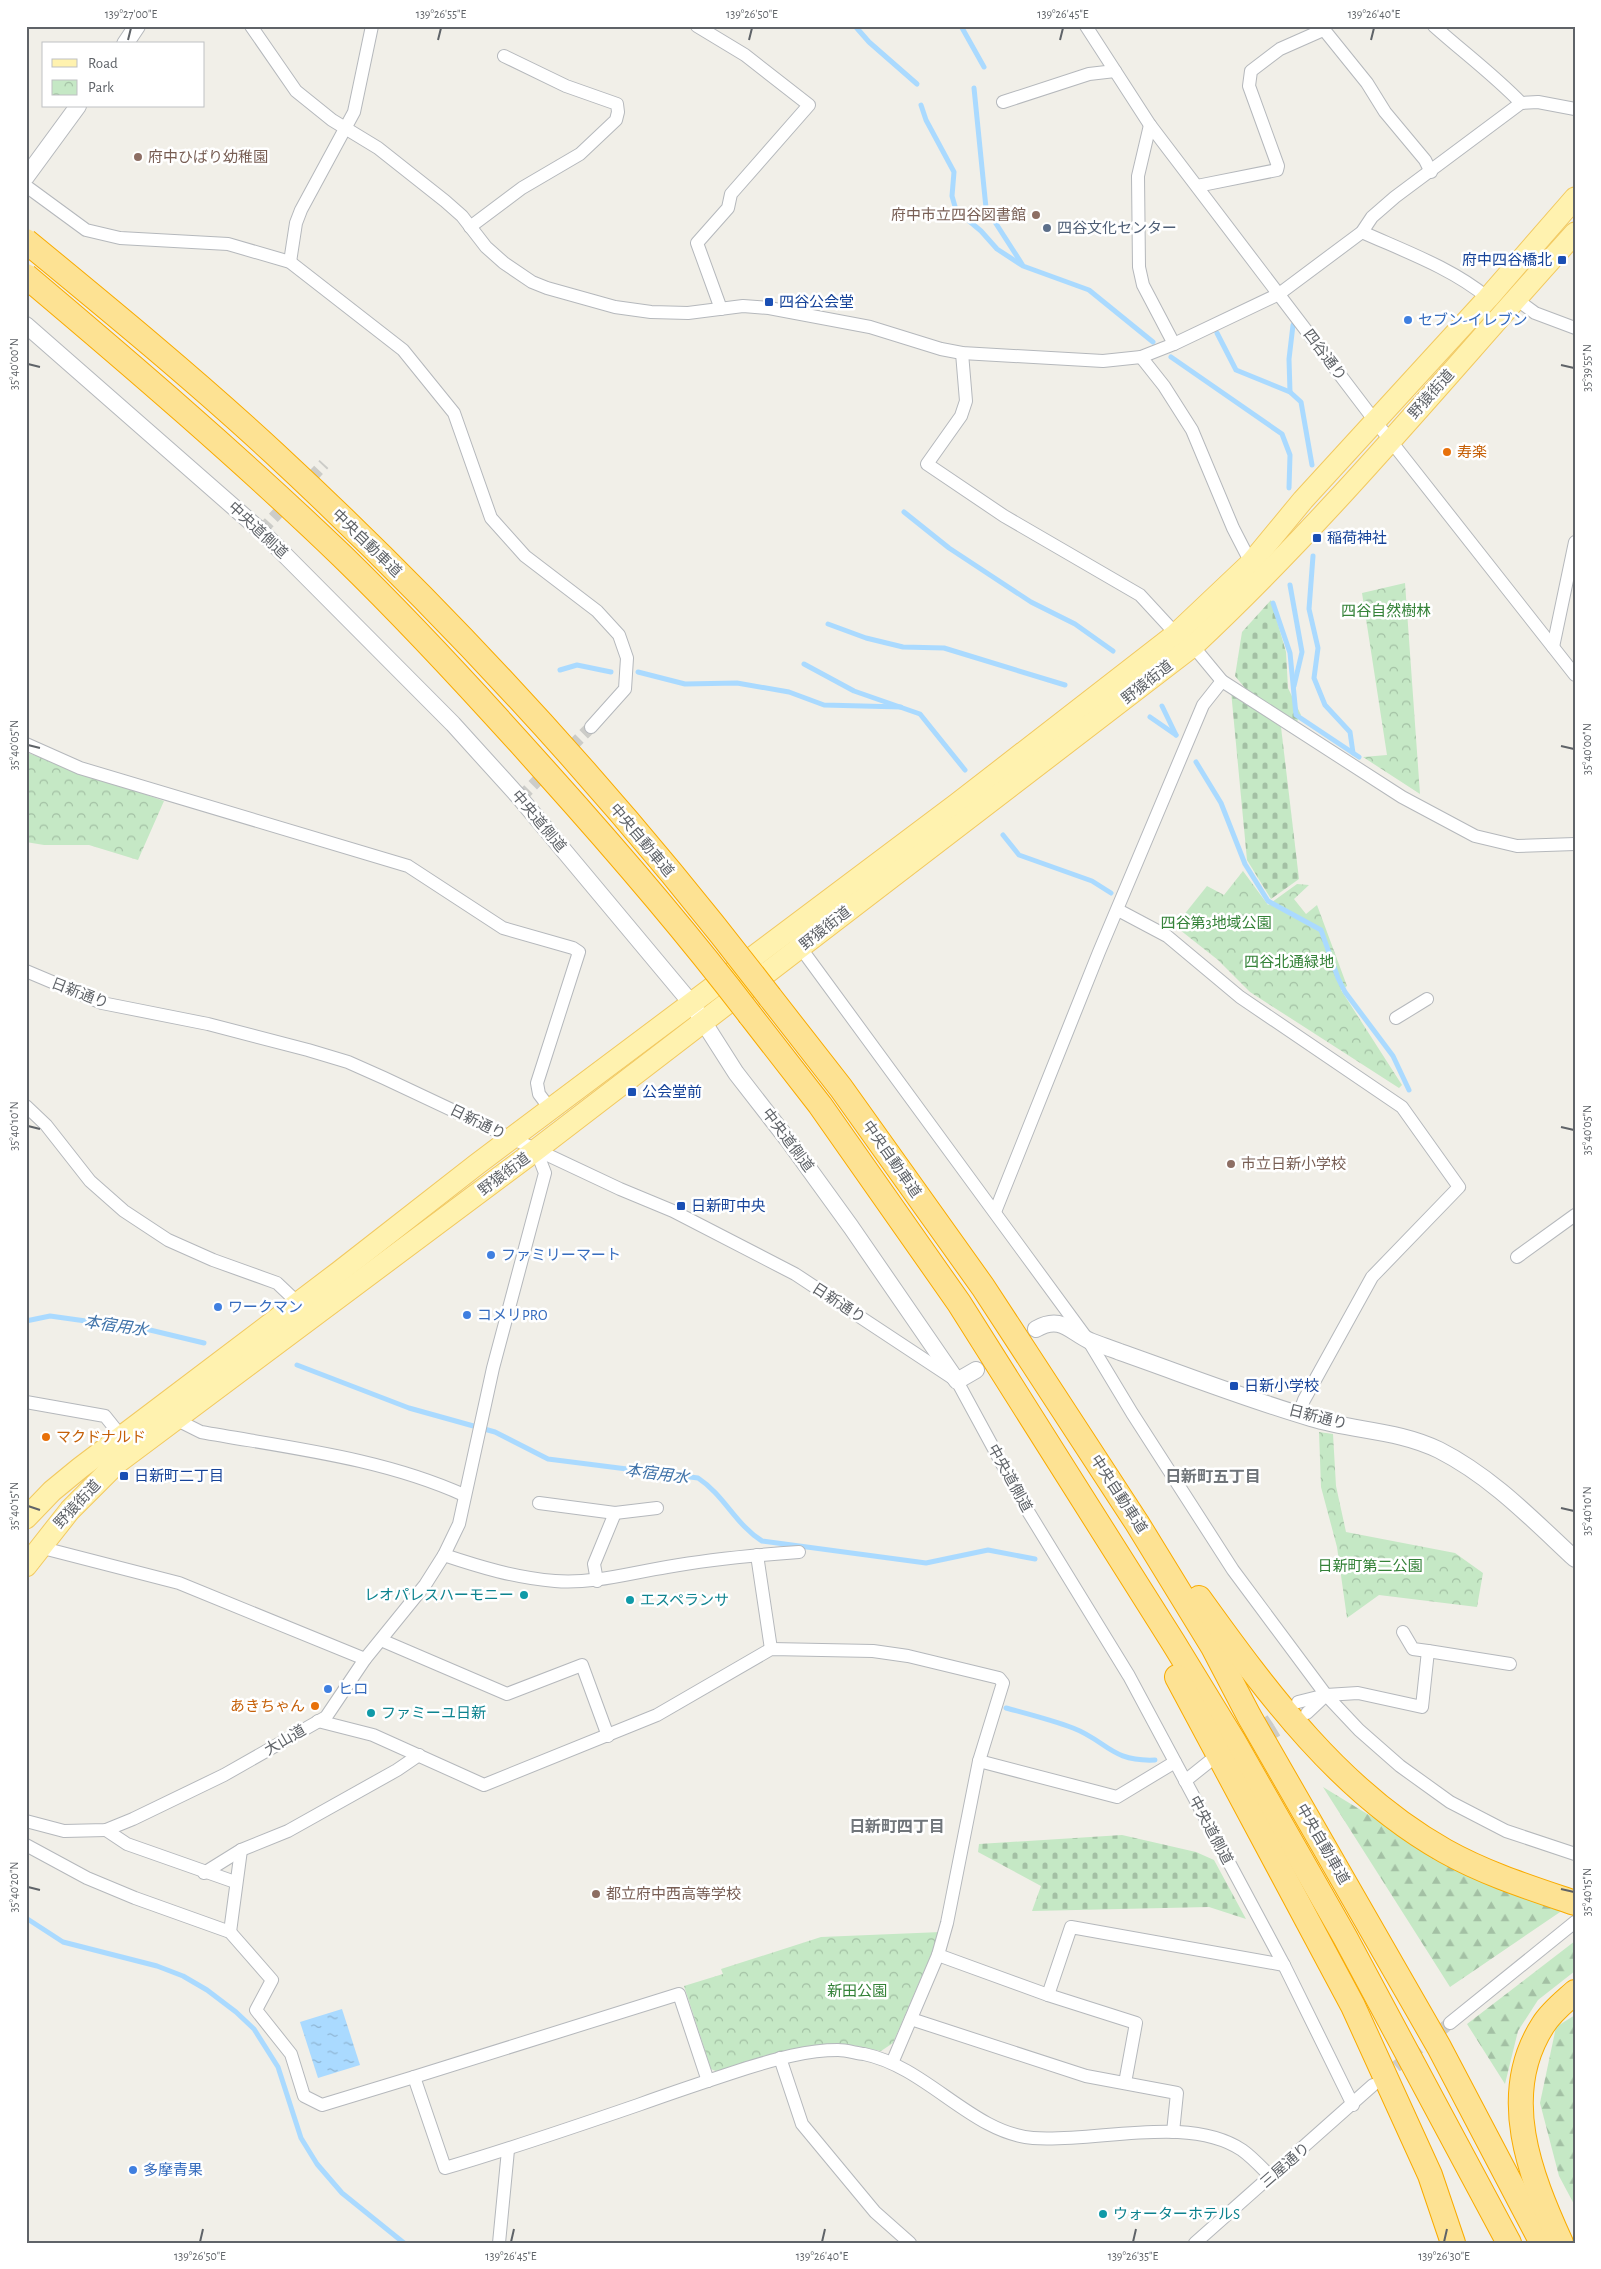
<svg xmlns="http://www.w3.org/2000/svg" width="1601" height="2269" font-family="'Alegreya Sans','Noto Sans JP',sans-serif">
<style>
.forest{fill:url(#forest-firs)}
.cemetery{fill:url(#cemetery-stones)}
.park{fill:url(#park-crowns)}
.water{fill:url(#water-ripples)}
.lines{fill:none;stroke-linecap:round;stroke-linejoin:round}
.stream{stroke:#aadaff;stroke-width:5}
.minor-tunnel{stroke:#ccccc8;stroke-width:12;stroke-dasharray:12 6;stroke-linecap:butt}
.minor-casing{stroke:#b5b8bc;stroke-width:14}
.tertiary-casing{stroke:#b5b8bc;stroke-width:18}
.primary-casing{stroke:#f2c960;stroke-width:23}
.motorway-casing{stroke:#f9ab00;stroke-width:26}
.minor{stroke:#fff;stroke-width:12}
.tertiary{stroke:#fff;stroke-width:16}
.primary{stroke:#fff2af;stroke-width:21}
.motorway{stroke:#fde293;stroke-width:24}
.motorway-bridge-casing{stroke:#f9ab00;stroke-width:26;stroke-linecap:butt}
.motorway-bridge{stroke:#fde293;stroke-width:24}
.ticks{fill:none;stroke:#5f6368;stroke-width:2}
.education-dot{fill:#8d6e63;stroke:#fff;stroke-width:2}
.service-dot{fill:#5c6f8a;stroke:#fff;stroke-width:2}
.transit-dot{fill:#1a4fb4;stroke:#fff;stroke-width:2}
.shop-dot{fill:#3f7fe0;stroke:#fff;stroke-width:2}
.food-dot{fill:#e8710a;stroke:#fff;stroke-width:2}
.culture-dot{fill:#0f9aa8;stroke:#fff;stroke-width:2}
.labels{text-anchor:middle;stroke-width:5;stroke-linejoin:round;paint-order:stroke}
.education-label{font-size:15px;fill:#785e54;stroke:#fff;text-anchor:start}
.service-label{font-size:15px;fill:#4e5e75;stroke:#fff;text-anchor:start}
.transit-label{font-size:15px;fill:#164399;stroke:#fff;text-anchor:start}
.shop-label{font-size:15px;fill:#366cbe;stroke:#fff;text-anchor:start}
.street-label{font-size:15px;fill:#5f6368;stroke:#fff}
.food-label{font-size:15px;fill:#c56008;stroke:#fff;text-anchor:start}
.park-label{font-size:15px;fill:#348238;stroke:#fff}
.culture-label{font-size:15px;fill:#0d838f;stroke:#fff;text-anchor:start}
.water-label{font-size:16px;font-style:italic;fill:#4174aa;stroke:#fff}
.neighbourhood-label{font-size:16px;font-weight:bold;fill:#70757a;stroke:#fff}
.neatline{fill:none;stroke:#5f6368;stroke-width:2}
.ticks-label{font-size:12px;text-anchor:middle;fill:#5f6368}
</style>
<defs>
<pattern id="forest-firs" width="22" height="20" patternUnits="userSpaceOnUse" patternTransform="scale(1.25)"><rect width="22" height="20" fill="#c5e8c5"/><path d="M5 1l3.5 6h-7zM16 11l3.5 6h-7z" fill="#a3c0a4"/></pattern>
<pattern id="cemetery-stones" width="16" height="16" patternUnits="userSpaceOnUse" patternTransform="scale(1.25)"><rect width="16" height="16" fill="#c5e8c5"/><path d="M2 7V4a2 2 0 0 1 4 0v3zM10 15v-3a2 2 0 0 1 4 0v3z" fill="#a3c0a4"/></pattern>
<pattern id="park-crowns" width="20" height="18" patternUnits="userSpaceOnUse" patternTransform="scale(1.25)"><rect width="20" height="18" fill="#c5e8c5"/><path d="M2 6a3 3 0 1 1 6 0M12 15a3 3 0 1 1 6 0" fill="none" stroke="#a3c0a4"/></pattern>
<pattern id="water-ripples" width="26" height="14" patternUnits="userSpaceOnUse" patternTransform="scale(1.25)"><rect width="26" height="14" fill="#aadaff"/><path d="M2 4q2-2 4 0t4 0M15 11q2-2 4 0t4 0" fill="none" stroke="#8eb4d2"/></pattern>
</defs>
<rect width="100%" height="100%" fill="#f1efe8"/>
<g class="forest">
<path d="M1323 1787 1433 1854 1566 1908 1450 1987Z"/>
<path d="M1575 1941V1971L1538 2000 1518 2031 1505 2084 1467 2024Z"/>
<path d="M1575 2015V2206L1559 2176 1540 2103 1556 2027Z"/>
</g>
<g class="cemetery">
<path d="M1271 600 1286 652 1288 688 1301 715 1296 723 1250 694 1235 676 1242 632Z"/>
<path d="M1231 691 1281 727 1299 879 1271 899 1247 860Z"/>
<path d="M1122 1835 1196 1852 1214 1860 1246 1919 1209 1907 1032 1911 1041 1886 978 1852 979 1844Z"/>
</g>
<g class="park">
<path d="M1405 583 1420 794 1363 757 1387 755 1362 593Z"/>
<path d="M28 753 164 801 138 860 89 845H44L26 842V756Z"/>
<path d="M1243 871 1268 905 1297 884 1309 885 1294 899 1306 914 1317 905 1347 986 1341 990 1402 1085 1399 1088 1250 992 1218 960 1175 926 1207 886 1224 895Z"/>
<path d="M1319 1432 1333 1434 1336 1486 1346 1532 1455 1553 1483 1573 1477 1607 1379 1595 1347 1618 1337 1547 1321 1487Z"/>
<path d="M941 1932 893 2043 881 2051 852 2045H832L722 2074 711 2069 684 1986 723 1974 721 1969 821 1937Z"/>
</g>
<path class="water" d="M342 2009 360 2065 318 2078 300 2022Z"/>
<g class="lines">
<g class="stream">
<path d="M855 26 869 42 917 84"/>
<path d="M961 26 984 67"/>
<path d="M974 88 986 208 1022 264"/>
<path d="M921 105 926 120 954 172 952 196 956 210 981 231 997 249 1023 266 1089 290 1153 342"/>
<path d="M1217 333 1236 370 1290 392 1301 402 1312 465"/>
<path d="M1171 357 1282 434 1290 455 1289 488"/>
<path d="M1290 392 1289 359 1293 325"/>
<path d="M904 512 949 548 1031 602 1075 624 1113 651"/>
<path d="M1313 556 1309 609 1318 648 1314 678 1325 705 1350 732 1353 753"/>
<path d="M1290 585 1302 652 1294 686"/>
<path d="M1273 603 1290 653 1296 715 1359 757"/>
<path d="M828 624 866 638 903 647 944 648 1065 685"/>
<path d="M804 664 854 691 920 714 965 770"/>
<path d="M560 670 577 665 611 672"/>
<path d="M638 672 685 684 737 683 789 692 824 705 901 707"/>
<path d="M1162 706 1176 735"/>
<path d="M1150 717 1176 735"/>
<path d="M1196 762 1221 803 1245 864 1268 901 1321 930 1338 978 1345 992 1393 1056 1409 1090"/>
<path d="M1003 835 1019 855 1092 881 1111 893"/>
<path d="M26 1321 50 1316 150 1330 204 1343"/>
<path d="M297 1365 409 1408 495 1432 548 1459 698 1478C724 1495 736 1525 762 1541L926 1563 988 1550 1035 1559"/>
<path d="M1006 1708C1028 1714 1052 1720 1073 1728 1107 1741 1111 1762 1155 1760"/>
<path d="M26 1918 63 1942 157 1966 183 1976 207 1990 236 2012 254 2029 278 2067 301 2138 317 2164 342 2193 404 2243"/>
</g>
<g class="minor-tunnel">
<path d="M261 531 324 464"/>
<path d="M520 798 591 727"/>
<path d="M1231 1747 1289 1708"/>
<path d="M1236 1755 1296 1719"/>
<path d="M1382 2078 1450 2023"/>
</g>
<g class="minor-casing">
<g id="minor">
<path d="M251 26 296 91 332 120 378 148 445 201 462 216 486 247 504 263 532 282 547 288 615 307 651 312 688 313 743 306 769 308 870 327 941 349 962 353 1103 361 1141 357 1174 344 1279 294 1362 232 1372 217 1395 197 1521 103 1538 102 1575 109"/>
<path d="M697 26 745 55 809 105 731 194 728 208 697 243 721 309"/>
<path d="M1086 26 1150 125 1375 421 1575 675"/>
<path d="M1321 26 1367 83 1385 112 1425 160 1431 172"/>
<path d="M1434 26C1463 52 1494 75 1521 103"/>
<path d="M1003 102 1089 74 1115 71"/>
<path d="M1150 125 1138 176 1139 267 1143 285 1174 344"/>
<path d="M26 186 86 230 120 238 228 244 290 262 403 350 454 413 491 518 525 556 597 611 619 635 627 658 625 689 591 727"/>
<path d="M1197 186 1277 170 1278 166 1249 86 1251 71 1280 49 1323 30"/>
<path d="M470 227 522 188 580 154 616 120 618 112 617 104 566 86 504 56"/>
<path d="M1362 232C1404 251 1452 268 1488 298"/>
<path d="M290 262 296 223 301 210 354 112 372 26"/>
<path d="M1516 299 1535 313 1575 328"/>
<path d="M962 353 966 401 961 416 927 464 1004 516 1140 595 1176 634"/>
<path d="M1141 357 1164 386 1192 430 1233 528 1251 563"/>
<path d="M1193 646 1222 681 1402 797 1475 836 1517 846 1575 844"/>
<path d="M1553 647 1575 542"/>
<path d="M26 744 80 768 408 866 503 928 573 948 579 952 537 1083 539 1094 551 1110"/>
<path d="M1118 910 1167 936 1240 997 1402 1107 1459 1187 1372 1277 1304 1400 1299 1414"/>
<path d="M800 947 1088 1340 1132 1413 1233 1570 1326 1695 1359 1730 1400 1766 1450 1802 1506 1831 1575 1854"/>
<path d="M26 971 102 1003 208 1024 308 1050 348 1062 384 1078 620 1189 673 1211 795 1274 957 1381 1026 1508 1129 1676 1284 1965 1353 2105"/>
<path d="M1396 1018 1427 999"/>
<path d="M26 1106 46 1125 90 1181 124 1211 168 1240 213 1260 277 1283 297 1302"/>
<path d="M995 1212 1099 952 1203 705 1222 681"/>
<path d="M1517 1257 1575 1215"/>
<path d="M26 1402 105 1416 121 1436"/>
<path d="M177 1420 201 1432C290 1448 382 1458 464 1495"/>
<path d="M539 1503 615 1513 657 1508"/>
<path d="M39 1547 179 1583 365 1659"/>
<path d="M444 1555C480 1567 516 1578 555 1581 593 1584 630 1573 667 1567 711 1559 755 1555 799 1552"/>
<path d="M757 1555 771 1649"/>
<path d="M597 1581 594 1564 615 1513"/>
<path d="M1403 1632 1413 1649 1428 1651"/>
<path d="M381 1640 507 1694 582 1665 608 1736"/>
<path d="M1298 1702 1326 1695 1358 1693 1422 1707 1428 1651 1510 1664"/>
<path d="M1307 1713 1324 1697"/>
<path d="M318 1721 373 1735 484 1785 657 1715 771 1649 873 1651 908 1656 999 1678 1003 1683 979 1761 947 1923 938 1955 892 2063"/>
<path d="M979 1761 1117 1797 1175 1762"/>
<path d="M1185 1781 1210 1761"/>
<path d="M26 1821 64 1831 106 1830 133 1819 224 1775 326 1717 365 1659 425 1585 444 1555 459 1524 493 1368 545 1173 536 1150"/>
<path d="M106 1830 127 1844 235 1882"/>
<path d="M26 1845 87 1878 135 1898 230 1932 272 1980 256 2010 291 2054 304 2096 322 2105 414 2077 445 2168C510 2149 574 2127 638 2105 674 2092 710 2080 747 2068 776 2059 807 2050 838 2050 846 2050 856 2053 864 2054 927 2067 972 2133 1033 2138 1095 2143 1188 2114 1242 2150 1252 2157 1262 2168 1271 2177"/>
<path d="M204 1873 241 1850 288 1831 397 1770 419 1755"/>
<path d="M230 1932 241 1850"/>
<path d="M938 1955 1048 1995 1071 1927 1284 1965"/>
<path d="M1048 1995 1136 2023 1125 2083"/>
<path d="M911 2019 1086 2076 1177 2093 1173 2132"/>
<path d="M1450 2023 1575 1922"/>
<path d="M780 2058 802 2124 875 2212 910 2243"/>
<path d="M414 2077 679 1994 708 2081"/>
<path d="M499 2243 508 2150"/>
<path d="M1195 2243 1373 2085"/>
</g>
</g>
<g class="tertiary-casing">
<g id="tertiary">
<path d="M125 44 137 26"/>
<path d="M26 177 78 106"/>
<path d="M26 325 261 531 453 724 520 798 692 1004 736 1073 788 1140 851 1227 957 1381 976 1370"/>
<path d="M1036 1329C1061 1315 1069 1331 1090 1341 1100 1345 1110 1348 1120 1352 1183 1374 1246 1399 1311 1418 1354 1431 1398 1430 1439 1450 1492 1477 1532 1519 1575 1559"/>
</g>
</g>
<g class="primary-casing">
<g id="primary">
<path d="M26 1518 52 1491 80 1468 339 1272 476 1165 957 804 1176 634 1251 563 1303 500 1488 298 1575 198"/>
<path d="M26 1566 70 1510 117 1463 536 1150 1193 646C1330 518 1449 372 1575 233"/>
</g>
</g>
<g class="motorway-casing">
<g id="motorway">
<path d="M770 997 841 1088 983 1287 1137 1523 1213 1647 1249 1716 1439 2047 1542 2243"/>
<path d="M750 1015 820 1105 959 1303 1173 1642 1233 1740 1345 1937 1509 2243"/>
<path d="M1199 1598C1268 1694 1340 1792 1445 1851 1486 1874 1531 1888 1575 1903"/>
<path d="M1177 1677 1353 2006 1430 2175 1453 2243"/>
<path d="M1561 2243C1530 2175 1498 2095 1543 2025 1551 2012 1564 2002 1575 1992"/>
</g>
</g>
<use href="#minor" class="minor"/>
<use href="#tertiary" class="tertiary"/>
<use href="#primary" class="primary"/>
<use href="#motorway" class="motorway"/>
<g class="motorway-bridge-casing">
<g id="motorway-bridge">
<path d="M26 241C110 310 194 379 274 453 454 620 621 802 770 997"/>
<path d="M26 276C134 367 241 459 342 556 413 625 480 698 546 772 617 851 686 931 750 1015"/>
</g>
</g>
<use href="#motorway-bridge" class="motorway-bridge"/>
</g>
<path class="ticks" d="M128 40 131 28M438 40 441 28M749 40 752 28M1060 40 1063 28M1371 40 1374 28M28 364 40 367M1561 365 1574 368M28 745 40 748M1561 746 1574 749M28 1126 40 1129M1561 1127 1574 1130M28 1506 40 1510M1561 1508 1574 1511M28 1887 40 1890M1561 1889 1574 1892M200 2242 203 2229M511 2242 514 2229M822 2242 825 2229M1133 2242 1136 2229M1444 2242 1447 2229"/>
<g class="education-dot">
<circle cx="138" cy="157" r="5"/>
<circle cx="1036" cy="215" r="5"/>
<circle cx="1231" cy="1164" r="5"/>
<circle cx="596" cy="1894" r="5"/>
</g>
<circle class="service-dot" cx="1047" cy="228" r="5"/>
<g class="transit-dot">
<rect x="1557" y="255" width="10" height="10" rx="2.5"/>
<rect x="764" y="297" width="10" height="10" rx="2.5"/>
<rect x="1312" y="533" width="10" height="10" rx="2.5"/>
<rect x="627" y="1087" width="10" height="10" rx="2.5"/>
<rect x="676" y="1201" width="10" height="10" rx="2.5"/>
<rect x="1229" y="1381" width="10" height="10" rx="2.5"/>
<rect x="119" y="1471" width="10" height="10" rx="2.5"/>
</g>
<g class="shop-dot">
<circle cx="1408" cy="320" r="5"/>
<circle cx="491" cy="1255" r="5"/>
<circle cx="218" cy="1307" r="5"/>
<circle cx="467" cy="1315" r="5"/>
<circle cx="328" cy="1689" r="5"/>
<circle cx="133" cy="2170" r="5"/>
</g>
<g class="food-dot">
<circle cx="1447" cy="452" r="5"/>
<circle cx="46" cy="1437" r="5"/>
<circle cx="315" cy="1706" r="5"/>
</g>
<g class="culture-dot">
<circle cx="524" cy="1595" r="5"/>
<circle cx="630" cy="1600" r="5"/>
<circle cx="371" cy="1713" r="5"/>
<circle cx="1103" cy="2214" r="5"/>
</g>
<g class="labels">
<g class="education-label">
<text x="148" y="162">府中ひばり幼稚園</text>
<text x="1026" y="220" text-anchor="end">府中市立四谷図書館</text>
<text x="1241" y="1169">市立日新小学校</text>
<text x="606" y="1899">都立府中西高等学校</text>
</g>
<g class="service-label">
<text x="1057" y="233">四谷文化センター</text>
</g>
<g class="transit-label">
<text x="1552" y="265" text-anchor="end">府中四谷橋北</text>
<text x="779" y="307">四谷公会堂</text>
<text x="1327" y="543">稲荷神社</text>
<text x="642" y="1097">公会堂前</text>
<text x="691" y="1211">日新町中央</text>
<text x="1244" y="1391">日新小学校</text>
<text x="134" y="1481">日新町二丁目</text>
</g>
<g class="shop-label">
<text x="1418" y="325">セブン-イレブン</text>
<text x="501" y="1260">ファミリーマート</text>
<text x="228" y="1312">ワークマン</text>
<text x="477" y="1320">コメリPRO</text>
<text x="338" y="1694">ヒロ</text>
<text x="143" y="2175">多摩青果</text>
</g>
<g class="street-label">
<text transform="translate(1325 355) rotate(53)" y="5">四谷通り</text>
<text transform="translate(1431 394) rotate(-48)" y="5">野猿街道</text>
<text transform="translate(258 530) rotate(43)" y="5">中央道側道</text>
<text transform="translate(367 543) rotate(44)" y="5">中央自動車道</text>
<text transform="translate(1147 682) rotate(-38)" y="5">野猿街道</text>
<text transform="translate(539 821) rotate(50)" y="5">中央道側道</text>
<text transform="translate(642 840) rotate(50)" y="5">中央自動車道</text>
<text transform="translate(825 928) rotate(-38)" y="5">野猿街道</text>
<text transform="translate(80 993) rotate(21)" y="5">日新通り</text>
<text transform="translate(478 1122) rotate(26)" y="5">日新通り</text>
<text transform="translate(788 1140) rotate(53)" y="5">中央道側道</text>
<text transform="translate(892 1159) rotate(55)" y="5">中央自動車道</text>
<text transform="translate(504 1174) rotate(-37)" y="5">野猿街道</text>
<text transform="translate(839 1303) rotate(33)" y="5">日新通り</text>
<text transform="translate(1318 1417) rotate(14)" y="5">日新通り</text>
<text transform="translate(1010 1478) rotate(61)" y="5">中央道側道</text>
<text transform="translate(1119 1494) rotate(57)" y="5">中央自動車道</text>
<text transform="translate(77 1504) rotate(-47)" y="5">野猿街道</text>
<text transform="translate(285 1740) rotate(-30)" y="5">大山道</text>
<text transform="translate(1211 1830) rotate(62)" y="5">中央道側道</text>
<text transform="translate(1323 1844) rotate(60)" y="5">中央自動車道</text>
<text transform="translate(1285 2165) rotate(-41)" y="5">三屋通り</text>
</g>
<g class="food-label">
<text x="1457" y="457">寿楽</text>
<text x="56" y="1442">マクドナルド</text>
<text x="305" y="1711" text-anchor="end">あきちゃん</text>
</g>
<g class="park-label">
<text x="1386" y="616">四谷自然樹林</text>
<text x="1216" y="928">四谷第3地域公園</text>
<text x="1289" y="967">四谷北通緑地</text>
<text x="1370" y="1571">日新町第二公園</text>
<text x="857" y="1996">新田公園</text>
</g>
<g class="culture-label">
<text x="514" y="1600" text-anchor="end">レオパレスハーモニー</text>
<text x="640" y="1605">エスペランサ</text>
<text x="381" y="1718">ファミーユ日新</text>
<text x="1113" y="2219">ウォーターホテルS</text>
</g>
<g class="water-label">
<text transform="translate(116 1325) rotate(8)" y="6">本宿用水</text>
<text transform="translate(657 1473) rotate(7)" y="6">本宿用水</text>
</g>
<g class="neighbourhood-label">
<text x="1213" y="1482">日新町五丁目</text>
<text x="897" y="1832">日新町四丁目</text>
</g>
</g>
<rect width="1601" height="2269" fill="none" stroke="#ffffff" stroke-width="55"/>
<rect x="42" y="42" width="162" height="65" fill="#ffffff" stroke="#bfc1c3"/>
<rect x="52" y="59" width="25" height="8" fill="#fff2af" stroke="#bfc1c3"/>
<text x="88" y="68" font-size="15" fill="#5f6368">Road</text>
<rect x="52" y="80" width="25" height="15" fill="url(#park-crowns)" stroke="#bfc1c3"/>
<text x="88" y="92" font-size="15" fill="#5f6368">Park</text>
<rect x="28" y="28" width="1546" height="2214" class="neatline"/>
<g class="ticks-label">
<text x="131" y="18">139°27'00"E</text>
<text x="441" y="18">139°26'55"E</text>
<text x="752" y="18">139°26'50"E</text>
<text x="1063" y="18">139°26'45"E</text>
<text x="1374" y="18">139°26'40"E</text>
<text transform="translate(14 364) rotate(-90)" y="4">35°40'00"N</text>
<text transform="translate(1587 368) rotate(-90)" y="4">35°39'55"N</text>
<text transform="translate(14 745) rotate(-90)" y="4">35°40'05"N</text>
<text transform="translate(1587 749) rotate(-90)" y="4">35°40'00"N</text>
<text transform="translate(14 1126) rotate(-90)" y="4">35°40'10"N</text>
<text transform="translate(1587 1130) rotate(-90)" y="4">35°40'05"N</text>
<text transform="translate(14 1506) rotate(-90)" y="4">35°40'15"N</text>
<text transform="translate(1587 1511) rotate(-90)" y="4">35°40'10"N</text>
<text transform="translate(14 1887) rotate(-90)" y="4">35°40'20"N</text>
<text transform="translate(1587 1892) rotate(-90)" y="4">35°40'15"N</text>
<text x="200" y="2260">139°26'50"E</text>
<text x="511" y="2260">139°26'45"E</text>
<text x="822" y="2260">139°26'40"E</text>
<text x="1133" y="2260">139°26'35"E</text>
<text x="1444" y="2260">139°26'30"E</text>
</g>
</svg>
